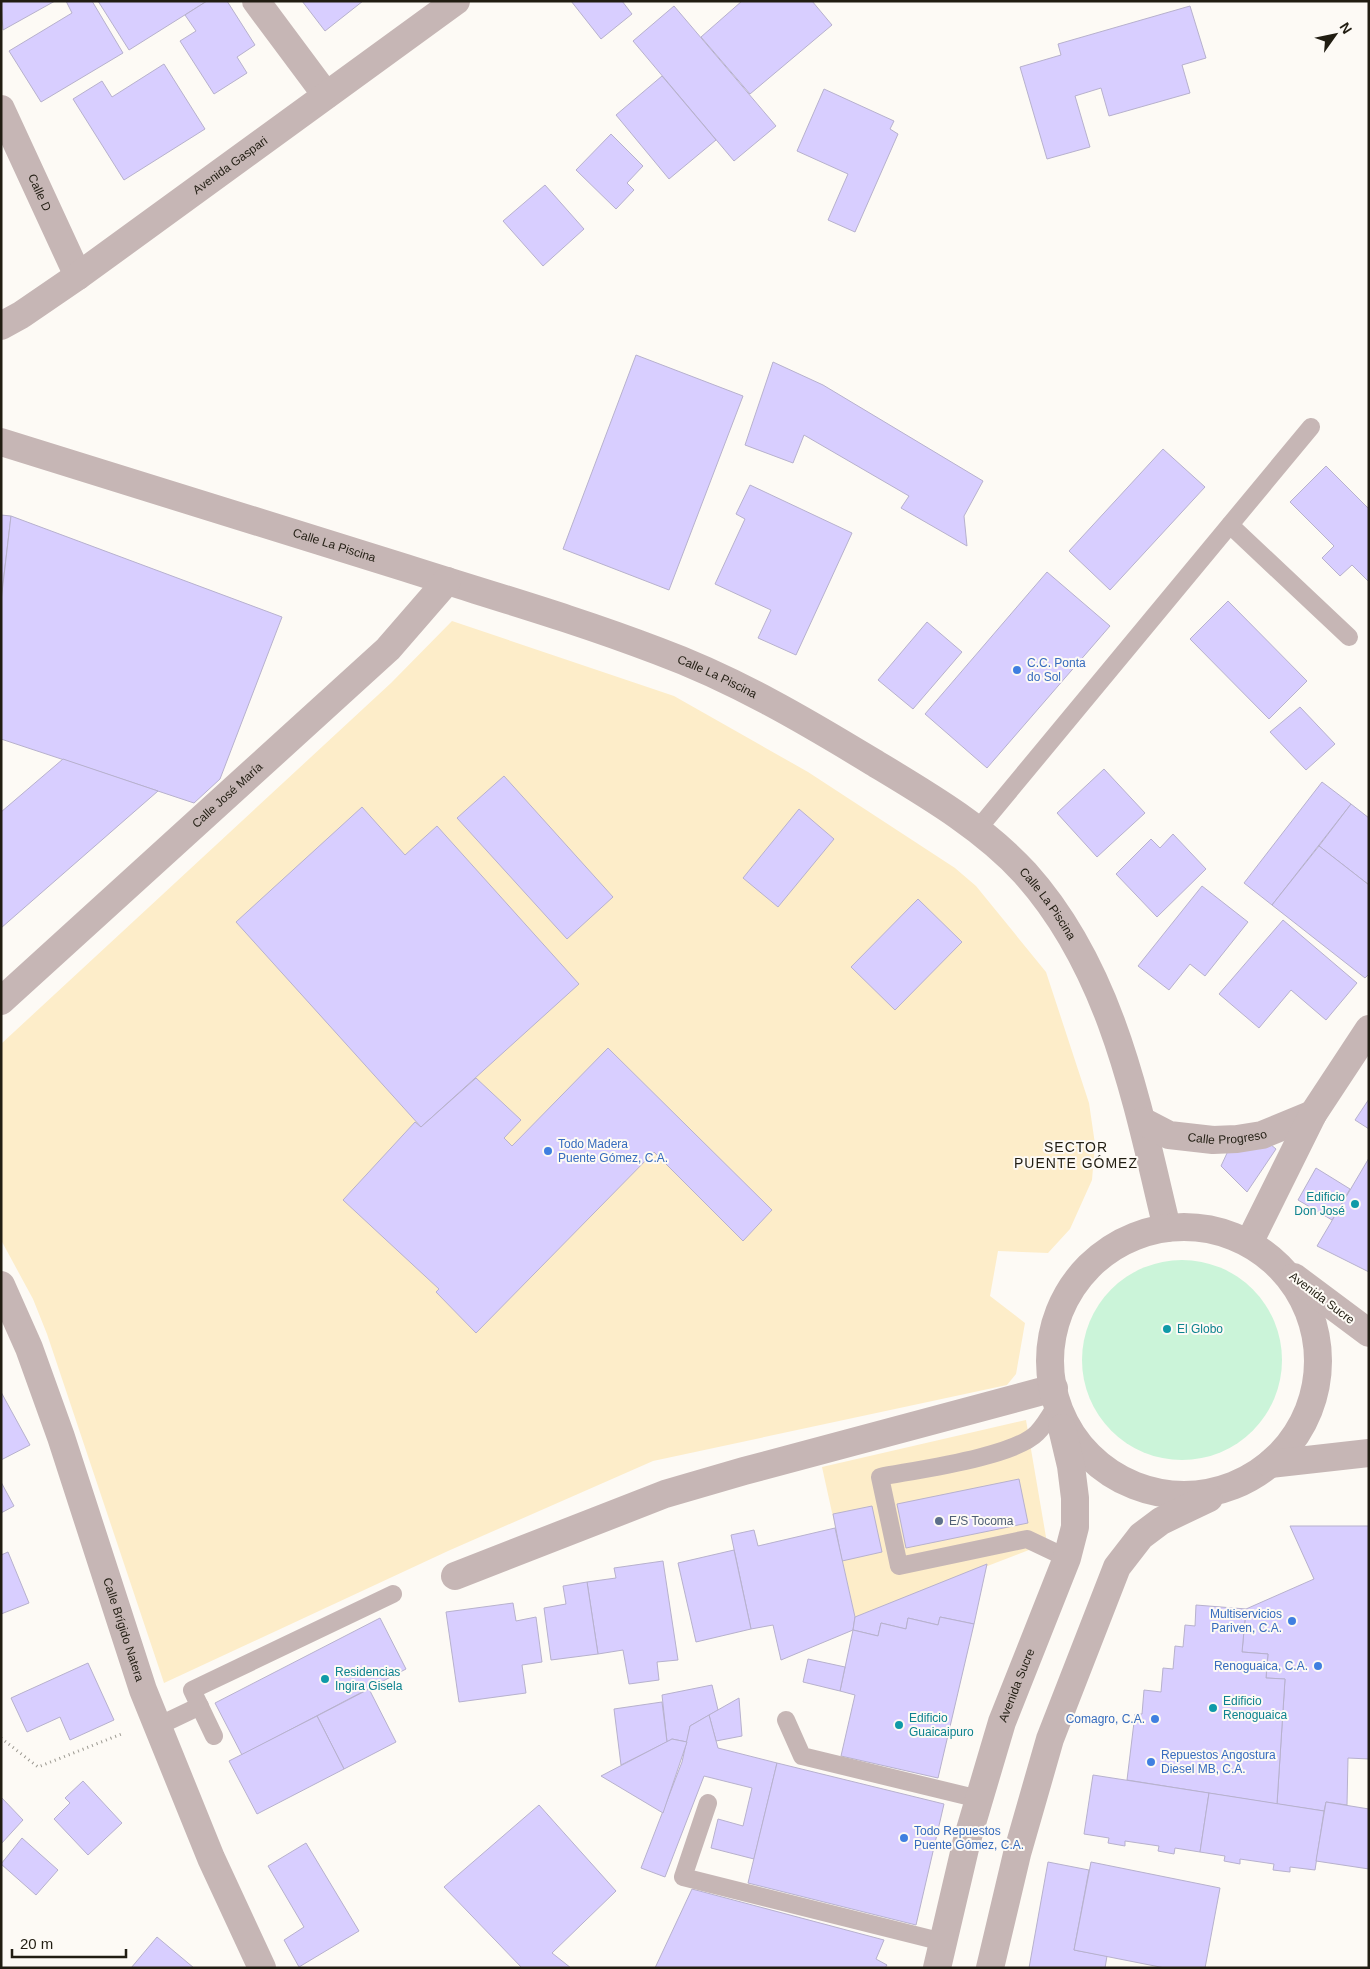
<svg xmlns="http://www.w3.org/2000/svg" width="1370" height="1969" font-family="Helvetica,sans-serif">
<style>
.built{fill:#fdedc9}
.green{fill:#cbf4d9}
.building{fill:#d8ceff;stroke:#b7b1cd}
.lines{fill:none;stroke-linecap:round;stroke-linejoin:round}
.path{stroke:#9b9890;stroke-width:3;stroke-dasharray:1 4;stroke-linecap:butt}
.service{stroke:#c6b6b5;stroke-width:18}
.minor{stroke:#c6b6b5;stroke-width:28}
.tertiary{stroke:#c6b6b5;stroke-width:28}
.shop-dot{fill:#3f7fe0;stroke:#fdfaf5;stroke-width:2}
.culture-dot{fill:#0f9aa8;stroke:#fdfaf5;stroke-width:2}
.service-dot{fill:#5c6f8a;stroke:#fdfaf5;stroke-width:2}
.labels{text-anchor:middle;stroke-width:4;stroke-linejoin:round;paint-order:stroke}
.street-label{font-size:12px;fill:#211d12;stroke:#fdfaf5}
.shop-label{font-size:12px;fill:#366cbe;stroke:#fdfaf5;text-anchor:start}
.culture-label{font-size:12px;fill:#0d838f;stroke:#fdfaf5;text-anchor:start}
.service-label{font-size:12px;fill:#4e5e75;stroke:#fdfaf5;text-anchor:start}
.neighbourhood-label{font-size:14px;letter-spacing:1px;fill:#211d12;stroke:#fdfaf5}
</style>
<rect width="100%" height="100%" fill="#fdfaf5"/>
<g class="built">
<path d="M452 621 674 696 808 772 955 868 976 886 1046 972 1089 1103 1095 1144 1092 1180 1070 1229 1048 1253 998 1251 990 1296 1025 1323 1016 1374 1007 1385 653 1461 448 1551 164 1683 47 1334 33 1299 1 1240V1044L391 683Z"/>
<path d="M1026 1420 1047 1543 855 1617 822 1467Z"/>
</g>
<circle class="green" cx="1182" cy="1360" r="100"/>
<g class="building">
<path d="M1 1H55L3 30Z"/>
<path d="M92 1 123 53 41 102 9 51 72 13 66 1Z"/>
<path d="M98 1H207L129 50Z"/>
<path d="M207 1H227L255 45 237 57 247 73 214 94 180 41 196 31 185 15Z"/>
<path d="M302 1H363L325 31Z"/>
<path d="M571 1H622L632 14 601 39Z"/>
<path d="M742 1H812L832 25 750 94 701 37Z"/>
<path d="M674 6 776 126 734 161 633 41Z"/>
<path d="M1190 6 1206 58 1182 65 1190 93 1109 116 1101 88 1075 96 1090 147 1047 159 1020 67 1061 55 1058 44Z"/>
<path d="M164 64 205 129 124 180 73 99 102 81 112 97Z"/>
<path d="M662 76 716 140 669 179 616 115Z"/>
<path d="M824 89 894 121 890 129 898 134 855 232 828 220 848 174 797 151Z"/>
<path d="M611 134 643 166 627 183 634 190 616 209 576 170Z"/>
<path d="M545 185 584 229 543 266 503 221Z"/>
<path d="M636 355 743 396 669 590 563 549Z"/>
<path d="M773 362 823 385 983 481 964 516 967 546 901 508 909 496 804 435 793 463 745 445Z"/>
<path d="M1163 449 1205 487 1110 590 1069 551Z"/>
<path d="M1326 466 1369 509V582L1352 565 1340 576 1322 558 1334 546 1290 502Z"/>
<path d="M750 485 852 533 796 655 758 638 771 610 715 584 745 519 736 514Z"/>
<path d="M1 515 11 516 1 601Z"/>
<path d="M11 516 282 617 220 779 194 803 1 739V601Z"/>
<path d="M1047 572 1110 626 987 768 925 714Z"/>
<path d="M1228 601 1307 681 1269 719 1190 639Z"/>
<path d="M927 622 962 652 913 709 878 680Z"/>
<path d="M1300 707 1335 744 1306 770 1270 732Z"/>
<path d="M63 759 158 791 1 928V812Z"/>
<path d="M1104 769 1145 813 1097 857 1057 813Z"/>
<path d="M504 776 613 897 567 939 457 818Z"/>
<path d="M1322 782 1351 804 1272 905 1244 883Z"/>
<path d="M1351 804 1369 818V885L1319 846Z"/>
<path d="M362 807 405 855 437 826 579 984 421 1127 236 922Z"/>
<path d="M799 809 834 839 778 907 743 878Z"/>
<path d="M1173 834 1206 869 1157 917 1116 874 1151 839 1160 848Z"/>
<path d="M1319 846 1369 885V974L1365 978 1272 905Z"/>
<path d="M1202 886 1248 922 1205 976 1190 964 1169 990 1138 966Z"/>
<path d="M918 899 962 942 895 1010 851 967Z"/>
<path d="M1283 920 1357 983 1326 1020 1291 990 1259 1028 1219 994Z"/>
<path d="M608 1048 772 1210 743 1241 654 1152 476 1333 436 1292 439 1289 343 1200 415 1122 421 1127 476 1078 521 1120 504 1138 512 1146Z"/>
<path d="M1369 1099V1129L1355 1120Z"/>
<path d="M1270 1144 1276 1149 1247 1192 1221 1166 1228 1151Z"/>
<path d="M1369 1158V1272L1317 1246Z"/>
<path d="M1316 1168 1350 1189 1332 1220 1298 1200Z"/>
<path d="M1 1392 30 1445 1 1460Z"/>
<path d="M1019 1479 1028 1523 906 1548 897 1504Z"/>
<path d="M1 1482 14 1506 1 1513Z"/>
<path d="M872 1506 882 1552 842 1561 833 1514Z"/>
<path d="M1290 1526H1369V1759L1348 1758 1347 1805 1326 1802 1324 1811 1277 1804 1285 1679 1266 1678 1268 1654 1242 1652 1246 1609 1314 1579Z"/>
<path d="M835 1528 855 1617 853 1630 781 1660 773 1625 751 1629 731 1535 754 1530 758 1546Z"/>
<path d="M734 1550 751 1629 696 1642 678 1563Z"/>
<path d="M8 1552 29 1603 1 1614V1555Z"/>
<path d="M663 1561 678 1660 657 1662 659 1680 629 1684 623 1650 598 1654 587 1582 616 1578 614 1568Z"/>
<path d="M987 1564 974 1624 940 1617 938 1625 908 1618 906 1629 881 1623 878 1636 853 1630 855 1617Z"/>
<path d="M587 1582 598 1654 551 1660 544 1608 566 1604 563 1586Z"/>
<path d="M513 1603 516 1621 536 1617 542 1662 522 1665 526 1693 459 1702 446 1612Z"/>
<path d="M1196 1605 1246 1609 1242 1652 1268 1654 1266 1678 1285 1679 1277 1804 1127 1780 1135 1714H1142L1144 1690 1161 1692 1163 1668 1173 1669 1175 1646 1183 1647 1185 1625 1195 1626Z"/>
<path d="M940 1617 974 1624 938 1778 841 1756 855 1695 840 1691 853 1630 878 1636 881 1623 906 1629 908 1618 938 1625Z"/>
<path d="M380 1618 406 1669 242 1755 215 1703Z"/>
<path d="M808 1659 845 1667 840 1691 803 1682Z"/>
<path d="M88 1663 114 1720 70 1740 60 1717 27 1732 11 1698Z"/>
<path d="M712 1685 718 1710 690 1726 687 1742 672 1739 667 1742 662 1695Z"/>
<path d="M369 1689 396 1742 344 1769 317 1716Z"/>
<path d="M739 1698 742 1736 716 1741 709 1715Z"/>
<path d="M662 1702 667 1742 621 1765 614 1709Z"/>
<path d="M709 1715 718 1748 777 1763 754 1859 711 1848 718 1819 743 1826 752 1788 704 1776 665 1877 641 1868 682 1762 690 1726Z"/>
<path d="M317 1716 344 1769 257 1814 229 1761Z"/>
<path d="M672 1739 687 1742 663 1813 601 1776Z"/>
<path d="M777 1763 944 1804 916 1925 748 1883Z"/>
<path d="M1093 1775 1209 1793 1200 1852 1175 1848 1174 1854 1158 1851 1159 1846 1125 1841V1846L1108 1843 1109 1838 1084 1834Z"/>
<path d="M83 1781 122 1823 88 1855 54 1819 70 1803 65 1798Z"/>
<path d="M1209 1793 1324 1811 1315 1870 1290 1867V1872L1273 1870 1274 1864 1240 1859V1864L1224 1861 1225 1856 1200 1852Z"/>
<path d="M1 1797 23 1820 1 1844Z"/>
<path d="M1326 1802 1369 1809V1869L1316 1861Z"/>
<path d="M539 1805 616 1891 552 1953 571 1968H522L444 1887Z"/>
<path d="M22 1838 58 1870 36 1895 1 1864Z"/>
<path d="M306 1843 359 1931 299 1967 284 1940 304 1927 268 1866Z"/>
<path d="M1048 1862 1089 1870 1074 1950 1107 1956 1105 1968H1029Z"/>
<path d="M1091 1862 1220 1888 1205 1968H1165L1074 1950Z"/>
<path d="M692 1889 884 1940 876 1959 887 1965 885 1968H655Z"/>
<path d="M157 1937 194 1968H131Z"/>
</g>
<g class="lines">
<path class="path" d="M1 1738 38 1767 124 1733"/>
<g class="service">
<path d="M1230 525 1349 637"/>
<path d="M977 830 1311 427"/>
<path d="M1057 1404C1051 1414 1045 1425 1037 1433 1014 1457 915 1470 880 1477L899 1566 1027 1539 1067 1558"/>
<path d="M786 1720 802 1756 979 1799"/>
<path d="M158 1726 200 1706"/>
<path d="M214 1736 192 1690 393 1594"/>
<path d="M708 1803 683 1877 943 1942"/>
</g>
<g class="minor">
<path d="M256 1 326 95"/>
<path id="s1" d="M1 109 78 276"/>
<path id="s2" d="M1 326 21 315 78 276 456 1"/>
<path id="s3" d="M1 442C136 483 271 525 406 568 490 595 575 619 658 651 734 679 804 720 873 762 926 794 983 827 1025 873 1113 971 1137 1104 1167 1228"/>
<path id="s4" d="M1 1001 388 649 447 581"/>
<path id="s5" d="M1142 1121 1169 1135 1213 1140 1237 1139 1262 1135 1313 1114"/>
<path d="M1249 1243 1313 1114 1369 1029"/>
<path id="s6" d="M1 1285 29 1348 61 1437 143 1690 211 1858 262 1968"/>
<path d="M455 1576 665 1494 744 1471 1054 1388"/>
</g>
<g class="tertiary">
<circle cx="1184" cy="1361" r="134"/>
<path d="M1294 1277 1369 1333"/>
<path d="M1270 1464 1369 1453"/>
<path id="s7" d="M937 1968 967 1840 1002 1722 1067 1558 1075 1527V1498L1071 1466 1062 1428"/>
<path d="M990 1968 1017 1854 1050 1739 1117 1567 1141 1536 1161 1521 1209 1498"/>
</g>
</g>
<g class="shop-dot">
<circle cx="1017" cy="670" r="5"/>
<circle cx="548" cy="1151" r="5"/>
<circle cx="1292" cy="1621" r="5"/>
<circle cx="1318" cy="1666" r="5"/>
<circle cx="1155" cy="1719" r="5"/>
<circle cx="1151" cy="1762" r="5"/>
<circle cx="904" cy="1838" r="5"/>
</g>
<g class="culture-dot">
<circle cx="1355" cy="1204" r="5"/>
<circle cx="1167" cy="1329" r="5"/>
<circle cx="325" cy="1679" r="5"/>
<circle cx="1213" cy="1708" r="5"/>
<circle cx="899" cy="1725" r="5"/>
</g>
<circle class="service-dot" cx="939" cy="1521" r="5"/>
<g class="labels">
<g class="street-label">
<text dy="4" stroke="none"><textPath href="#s2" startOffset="280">Avenida Gaspari</textPath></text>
<text dy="4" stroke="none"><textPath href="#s1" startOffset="92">Calle D</textPath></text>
<text dy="4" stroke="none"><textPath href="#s3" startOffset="349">Calle La Piscina</textPath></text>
<text dy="4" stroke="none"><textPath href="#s3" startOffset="754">Calle La Piscina</textPath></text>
<text dy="4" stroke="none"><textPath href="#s4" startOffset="306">Calle José María</textPath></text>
<text dy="4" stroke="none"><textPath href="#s3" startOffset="1159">Calle La Piscina</textPath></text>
<text dy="4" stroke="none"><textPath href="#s5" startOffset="89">Calle Progreso</textPath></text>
<text transform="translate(1322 1298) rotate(37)" y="4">Avenida Sucre</text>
<text dy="4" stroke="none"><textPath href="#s6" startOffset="366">Calle Brígido Natera</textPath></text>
<text dy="4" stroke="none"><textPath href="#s7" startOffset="294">Avenida Sucre</textPath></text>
</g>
<g class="shop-label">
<text x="1027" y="667">C.C. Ponta<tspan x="1027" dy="14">do Sol</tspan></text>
<text x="558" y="1148">Todo Madera<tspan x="558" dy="14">Puente Gómez, C.A.</tspan></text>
<text x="1282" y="1618" text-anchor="end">Multiservicios<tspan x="1282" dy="14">Pariven, C.A.</tspan></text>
<text x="1308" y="1670" text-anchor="end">Renoguaica, C.A.</text>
<text x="1145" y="1723" text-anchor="end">Comagro, C.A.</text>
<text x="1161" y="1759">Repuestos Angostura<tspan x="1161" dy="14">Diesel MB, C.A.</tspan></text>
<text x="914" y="1835">Todo Repuestos<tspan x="914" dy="14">Puente Gómez, C.A.</tspan></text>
</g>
<g class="culture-label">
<text x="1345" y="1201" text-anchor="end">Edificio<tspan x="1345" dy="14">Don José</tspan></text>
<text x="1177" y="1333">El Globo</text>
<text x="335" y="1676">Residencias<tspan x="335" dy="14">Ingira Gisela</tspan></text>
<text x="1223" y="1705">Edificio<tspan x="1223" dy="14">Renoguaica</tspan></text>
<text x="909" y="1722">Edificio<tspan x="909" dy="14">Guaicaipuro</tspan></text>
</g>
<g class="service-label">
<text x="949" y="1525">E/S Tocoma</text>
</g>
<g class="neighbourhood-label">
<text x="1076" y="1152">SECTOR<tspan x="1076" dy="16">PUENTE GÓMEZ</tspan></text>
</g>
</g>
<rect width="1370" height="1969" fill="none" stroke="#211d12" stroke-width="5"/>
<g transform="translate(1335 35) rotate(57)" stroke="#fdfaf5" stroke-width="4" paint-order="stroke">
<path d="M0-4L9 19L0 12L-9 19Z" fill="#211d12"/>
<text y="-8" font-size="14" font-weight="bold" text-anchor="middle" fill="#211d12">N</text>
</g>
<path d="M12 1949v8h114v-8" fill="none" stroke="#211d12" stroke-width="2.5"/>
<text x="20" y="1949" font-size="15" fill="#211d12" stroke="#fdfaf5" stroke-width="4" paint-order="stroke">20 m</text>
</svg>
